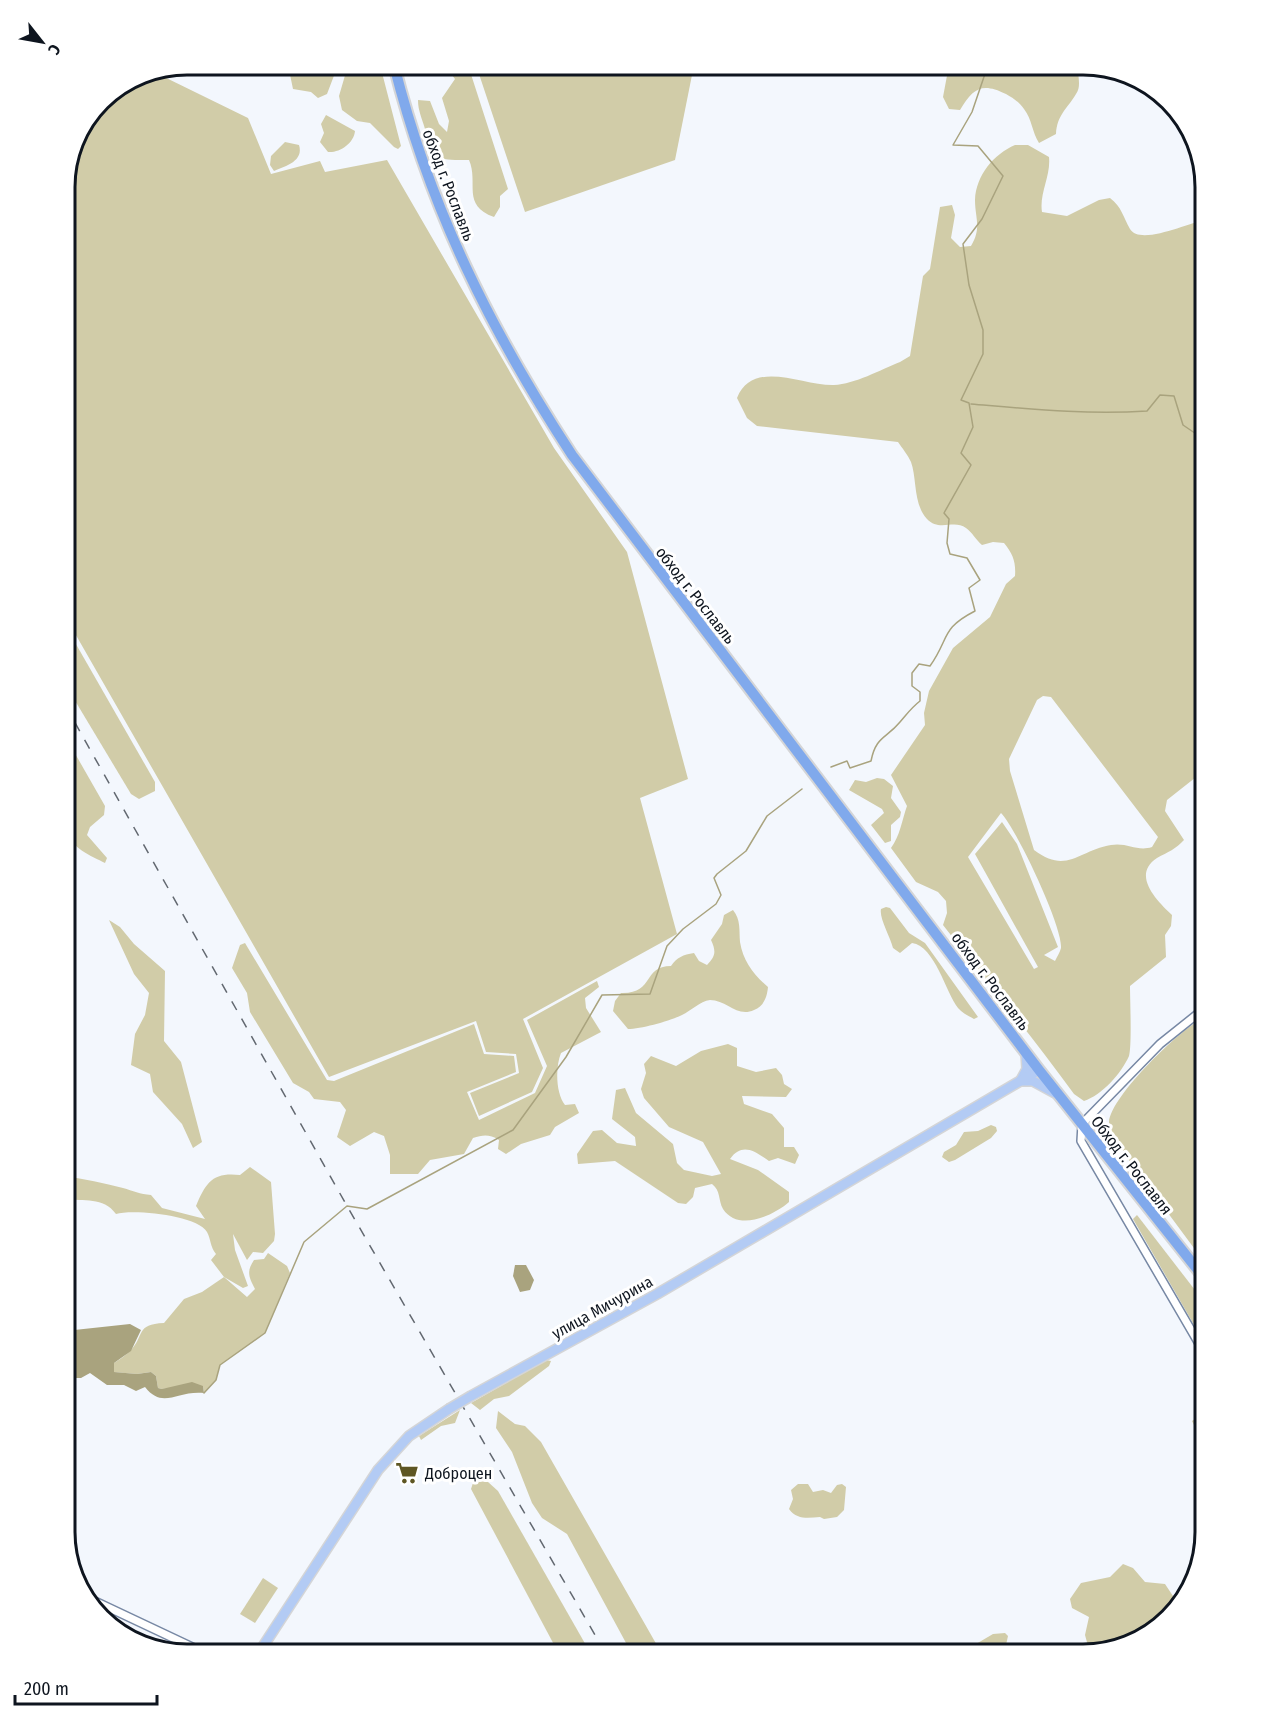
<svg xmlns="http://www.w3.org/2000/svg" width="1270" height="1719" font-family="'Fira Sans Condensed',sans-serif">
<style>
.green{fill:#d1cca8;fill-rule:evenodd}
.water{fill:#a9a37e}
.lines{fill:none;stroke-linecap:round;stroke-linejoin:round}
.stream{stroke:#a9a37e;stroke-width:1.5}
.minor-casing{stroke:#7788a4;stroke-width:10}
.major-casing{stroke:#d4d5d7;stroke-width:12}
.highway-casing{stroke:#d4d5d7;stroke-width:14}
.minor{stroke:#fff;stroke-width:7}
.major{stroke:#b3cbf4;stroke-width:9}
.highway{stroke:#80a9ec;stroke-width:10}
.rail{stroke:#626870;stroke-width:1.5;stroke-dasharray:10 10;stroke-linecap:butt}
.major-bridge-casing{stroke:#d4d5d7;stroke-width:12;stroke-linecap:butt}
.major-bridge{stroke:#b3cbf4;stroke-width:9}
.labels{text-anchor:middle;stroke-width:6;stroke-linejoin:round;paint-order:stroke}
.street-label{font-size:16px;fill:#0e151f;stroke:#fff}
.poi-label{font-size:16px;fill:#0e151f;stroke:#fff;text-anchor:start}
.rim{fill:none;stroke:#0e151f;stroke-width:3}
</style>
<rect width="100%" height="100%" fill="#f3f7fd"/>
<g class="green">
<path d="M288 65H380L401 146 398 149 394 147 370 123 357 121 342 110 339 96 346 72 343 69 335 73 327 94 318 98 311 92 293 89Z"/>
<path d="M426 65H468L508 189 500 196V207L494 217C461 205 479 183 469 160 439 160 432 161 425 129 422 118 418 111 418 100L430 101 439 124 447 132 449 121 442 98 455 79 448 70H436Z"/>
<path d="M476 65H694L675 160 525 212Z"/>
<path d="M949 65H1078C1077 74 1082 86 1076 94 1067 109 1057 115 1056 134L1039 143C1032 132 1032 119 1024 109 1019 102 1013 98 1006 94 982 82 973 88 960 110L949 109 943 97Z"/>
<path d="M152 71 248 118 271 174 320 161 325 172 387 160 554 448 627 552 688 779 640 798 677 934 523 1019 543 1068 532 1092 479 1116 470 1093 519 1073 516 1054 486 1052 476 1021 329 1077 65 616V179C69 164 71 146 77 133 90 107 123 77 152 71Z"/>
<path d="M326 115 355 131C354 143 340 153 328 152L320 142 324 133 321 124Z"/>
<path d="M285 142 299 145C304 161 286 166 274 171L270 165 271 156Z"/>
<path d="M1015 145H1028L1049 157C1051 176 1039 193 1042 212L1067 216 1099 200 1110 198C1122 207 1123 217 1130 229 1140 246 1188 223 1205 220V770L1167 800 1165 811 1184 840C1176 849 1168 852 1157 858 1131 875 1157 901 1172 915L1171 926 1165 935 1166 957 1130 986C1130 999 1132 1046 1129 1056 1121 1074 1102 1095 1084 1101L1074 1094C1032 1036 987 982 943 925L947 913 946 901 938 892 916 882 891 848C900 836 902 820 907 806L891 775 925 725 924 713 929 691 953 648 990 617 1006 584 1015 576C1016 562 1013 554 1004 543L993 542 982 545C976 540 972 532 966 528 954 519 939 532 927 519 913 504 917 478 911 462 908 455 902 448 898 442L757 426 747 418 737 398C753 358 803 386 834 385 855 384 880 370 900 362L910 356 923 276 930 269 940 207 952 205 955 215 951 238 960 247 971 246C982 228 975 218 975 200 976 175 994 154 1015 145ZM1043 696 1051 697 1158 837 1152 847C1137 852 1127 842 1111 845 1079 850 1067 875 1034 850L1010 771 1009 759 1037 700ZM1001 813C1016 828 1063 927 1061 948 1060 952 1057 957 1055 961L1044 955 1058 947 1017 844 1002 822 975 854 1038 967 1034 969 968 857Z"/>
<path d="M65 625 155 782V791L139 799 131 794 65 684Z"/>
<path d="M65 736 105 806 104 815 90 827 87 835 107 858 105 863C92 856 69 848 69 831 69 821 70 817 65 807Z"/>
<path d="M877 778 884 779 893 786 891 798 901 812 900 817 891 825V841L885 843 871 825 884 813 882 809 849 790 855 780 866 782Z"/>
<path d="M886 907 890 908 909 933 925 943 978 1017 974 1019C969 1016 962 1013 958 1008 946 993 935 946 912 943L900 953 893 948C890 936 879 918 881 909Z"/>
<path d="M733 910C741 920 739 930 740 942 743 961 754 975 768 987 767 997 764 1006 754 1010 737 1018 727 1000 710 1000 700 1001 691 1011 682 1015 670 1021 641 1029 628 1029L613 1011 615 1001 621 993C655 994 642 966 671 966 677 957 683 955 694 953L699 961 707 965C716 956 716 951 711 940L722 924 724 915Z"/>
<path d="M109 920 120 927 134 944 165 971 164 1041 181 1062 202 1142 193 1148 182 1124 153 1092 150 1074 131 1065 135 1034 145 1015 149 993 134 974Z"/>
<path d="M245 943 327 1080 334 1081 474 1024 484 1054 514 1056 516 1072 467 1092 479 1120 535 1093 547 1066 527 1020 597 981 599 987 585 998 586 1008 601 1032 561 1053C555 1068 556 1094 565 1105L575 1104 579 1113 555 1127 550 1135 521 1144 506 1154 498 1149 499 1140C489 1134 483 1135 473 1138L464 1154 430 1160 418 1174H390V1155L384 1136 374 1132 350 1146 337 1137 346 1110 340 1102 314 1099 309 1092 293 1083 250 1012 247 993 232 968 240 945Z"/>
<path d="M1205 1017V1263L1128 1159C1123 1147 1108 1135 1109 1122 1111 1096 1181 1028 1205 1017Z"/>
<path d="M728 1044 737 1048V1066L756 1072 776 1068 782 1075 784 1084 792 1089 786 1097 742 1096 744 1104 772 1114 784 1128V1147H794L799 1155 795 1164 778 1158 769 1161C755 1151 742 1142 730 1159L758 1170 789 1192V1202C773 1216 738 1232 723 1209 718 1200 721 1191 712 1184L695 1188 693 1197 686 1204 678 1203 615 1161 578 1164 577 1154 593 1131 602 1130 617 1143 636 1146 635 1137 612 1119 616 1090 625 1088 636 1113 673 1144 677 1163 684 1170 712 1176 721 1174 703 1142 669 1127 644 1098 641 1089 646 1073 644 1064 651 1056 676 1066 701 1051Z"/>
<path d="M991 1125 996 1127 997 1131 991 1138 955 1160 949 1162 942 1157 944 1152 956 1145 964 1132 978 1131Z"/>
<path d="M250 1167 271 1182 275 1234 274 1241 263 1253 253 1252 247 1260 233 1234 235 1250 248 1286 243 1288 224 1277 211 1260 216 1254C210 1247 211 1239 207 1232 197 1215 133 1209 116 1214 103 1196 84 1202 65 1199V1176C84 1179 104 1183 123 1188 133 1191 140 1194 151 1195L162 1208 205 1219 196 1206C206 1182 213 1172 240 1175Z"/>
<path d="M1137 1215 1205 1303V1344L1133 1219Z"/>
<path d="M268 1253 287 1266 290 1273 265 1333 220 1365 216 1380 204 1393 203 1386 162 1389 158 1388 156 1376 151 1372 137 1374 113 1372 114 1363C119 1360 125 1356 130 1351 145 1336 135 1324 164 1323L184 1299 202 1292 224 1277 247 1297 255 1289C249 1277 246 1272 254 1260L264 1259Z"/>
<path d="M546 1360 551 1361 549 1366 509 1396 494 1399 480 1410 471 1403Z"/>
<path d="M460 1410 455 1423 441 1426 421 1440 419 1436Z"/>
<path d="M498 1411 515 1424 525 1426 541 1442 662 1654H632L567 1534 542 1518 532 1503 512 1452 496 1428Z"/>
<path d="M1205 1412V1441L1200 1437 1192 1421Z"/>
<path d="M479 1479 488 1482 498 1491 591 1654H559L471 1489 474 1480Z"/>
<path d="M798 1484H808L813 1492 823 1490 831 1493 837 1485 842 1484 846 1487 844 1510 837 1517 824 1519 820 1517C808 1518 797 1520 789 1509L793 1499 791 1490Z"/>
<path d="M1123 1564 1133 1568 1145 1582 1165 1584 1175 1599 1177 1606 1145 1638 1090 1653 1085 1635 1089 1617 1072 1608 1070 1599 1081 1583 1110 1577Z"/>
<path d="M263 1578 278 1588 255 1623 240 1614Z"/>
<path d="M1005 1633 1008 1636 1006 1645 990 1654H959L993 1634Z"/>
</g>
<g class="water">
<path d="M515 1265H526L534 1280 530 1290 520 1292 513 1276Z"/>
<path d="M130 1324 141 1330 131 1351 114 1363V1372L137 1374 151 1372 156 1376 158 1388 162 1389 192 1382 203 1386 204 1393C177 1390 163 1410 145 1387L136 1391 124 1385H107L90 1373 81 1378H65V1331Z"/>
</g>
<g class="lines">
<g class="stream">
<path d="M971 404C1030 409 1087 415 1147 411L1160 395 1174 396 1183 425 1205 440"/>
<path d="M831 767 847 761 850 768 871 761C876 736 886 739 900 722 907 714 911 708 920 701V692L912 686V673L919 664 930 666C950 638 940 629 975 611L969 588 980 580 967 558 950 554 947 543 949 519 944 513 971 465 961 453 973 427 969 403 961 400 983 354V330L969 285 963 244 982 219 1003 176 978 146 953 145 972 112 988 65"/>
<path d="M204 1393 216 1380 220 1365 265 1333 304 1242 347 1206 367 1209 513 1130 566 1057 602 995 650 994 667 946 683 929 716 904 721 895 714 878 717 874 746 851 767 816 802 789"/>
</g>
<g class="minor-casing">
<g id="minor">
<path d="M1205 1354 1081 1141 1082 1124 1160 1044 1205 1008"/>
<path d="M84 1596 207 1654"/>
</g>
</g>
<g class="major-casing">
<g id="major">
<path d="M1021 1080 1027 1069 1026 1053"/>
<path d="M1022 1081H1033L1055 1093"/>
<path d="M471 1396 657 1294 1039 1070"/>
<path d="M258 1654 378 1470 409 1436 449 1409"/>
</g>
</g>
<g class="highway-casing">
<path id="highway" d="M394 65C430 209 491 331 572 455L1039 1070 1205 1279"/>
</g>
<use href="#minor" class="minor"/>
<use href="#major" class="major"/>
<use href="#highway" class="highway"/>
<path class="rail" d="M65 705 347 1206 606 1654"/>
<g class="major-bridge-casing">
<path id="major-bridge" d="M449 1409 471 1396"/>
</g>
<use href="#major-bridge" class="major-bridge"/>
</g>
<defs>
<g id="supermarket-bare" transform="scale(1.8)"><path d="M-6-5.5h2.5l.6 2H6L4.5 2H-2.5L-4.4-4H-6ZM-1.5 3.2a1.3 1.3 0 1 0 .1 0ZM3 3.2a1.3 1.3 0 1 0 .1 0Z" fill="#5e5623" stroke="#fff" stroke-width="2.5" paint-order="stroke"/></g>
</defs>
<g fill-rule="evenodd">
<use href="#supermarket-bare" x="407" y="1473"/>
</g>
<g class="labels">
<g class="street-label">
<text transform="translate(449 185) rotate(69)" y="6">обход г. Рославль</text>
<text transform="translate(696 595) rotate(52)" y="6">обход г. Рославль</text>
<text transform="translate(991 981) rotate(53)" y="6">обход г. Рославль</text>
<text transform="translate(1132 1165) rotate(52)" y="6">Обход г. Рославля</text>
<text transform="translate(602 1307) rotate(-29)" y="6">улица Мичурина</text>
</g>
<g class="poi-label">
<text x="425" y="1479">Доброцен</text>
</g>
</g>
<path d="M0 0H1270V1719H0ZM187 75H1083A112 112 0 0 1 1195 187V1532A112 112 0 0 1 1083 1644H187A112 112 0 0 1 75 1532V187A112 112 0 0 1 187 75Z" fill="#fff" fill-rule="evenodd"/>
<path class="rim" d="M187 75H1083A112 112 0 0 1 1195 187V1532A112 112 0 0 1 1083 1644H187A112 112 0 0 1 75 1532V187A112 112 0 0 1 187 75Z"/>
<g transform="translate(42 42) rotate(121)" stroke="#ffffff" stroke-width="4.5" paint-order="stroke">
<path d="M0-4.5L10 22L0 15L-10 22Z" fill="#0e151f"/>
<text y="-9" font-size="16" font-weight="bold" text-anchor="middle" fill="#0e151f">С</text>
</g>
<path d="M15 1695v9h142v-9" fill="none" stroke="#0e151f" stroke-width="3"/>
<text x="24" y="1695" font-size="18" fill="#0e151f" stroke="#ffffff" stroke-width="4.5" paint-order="stroke">200 m</text>
</svg>
